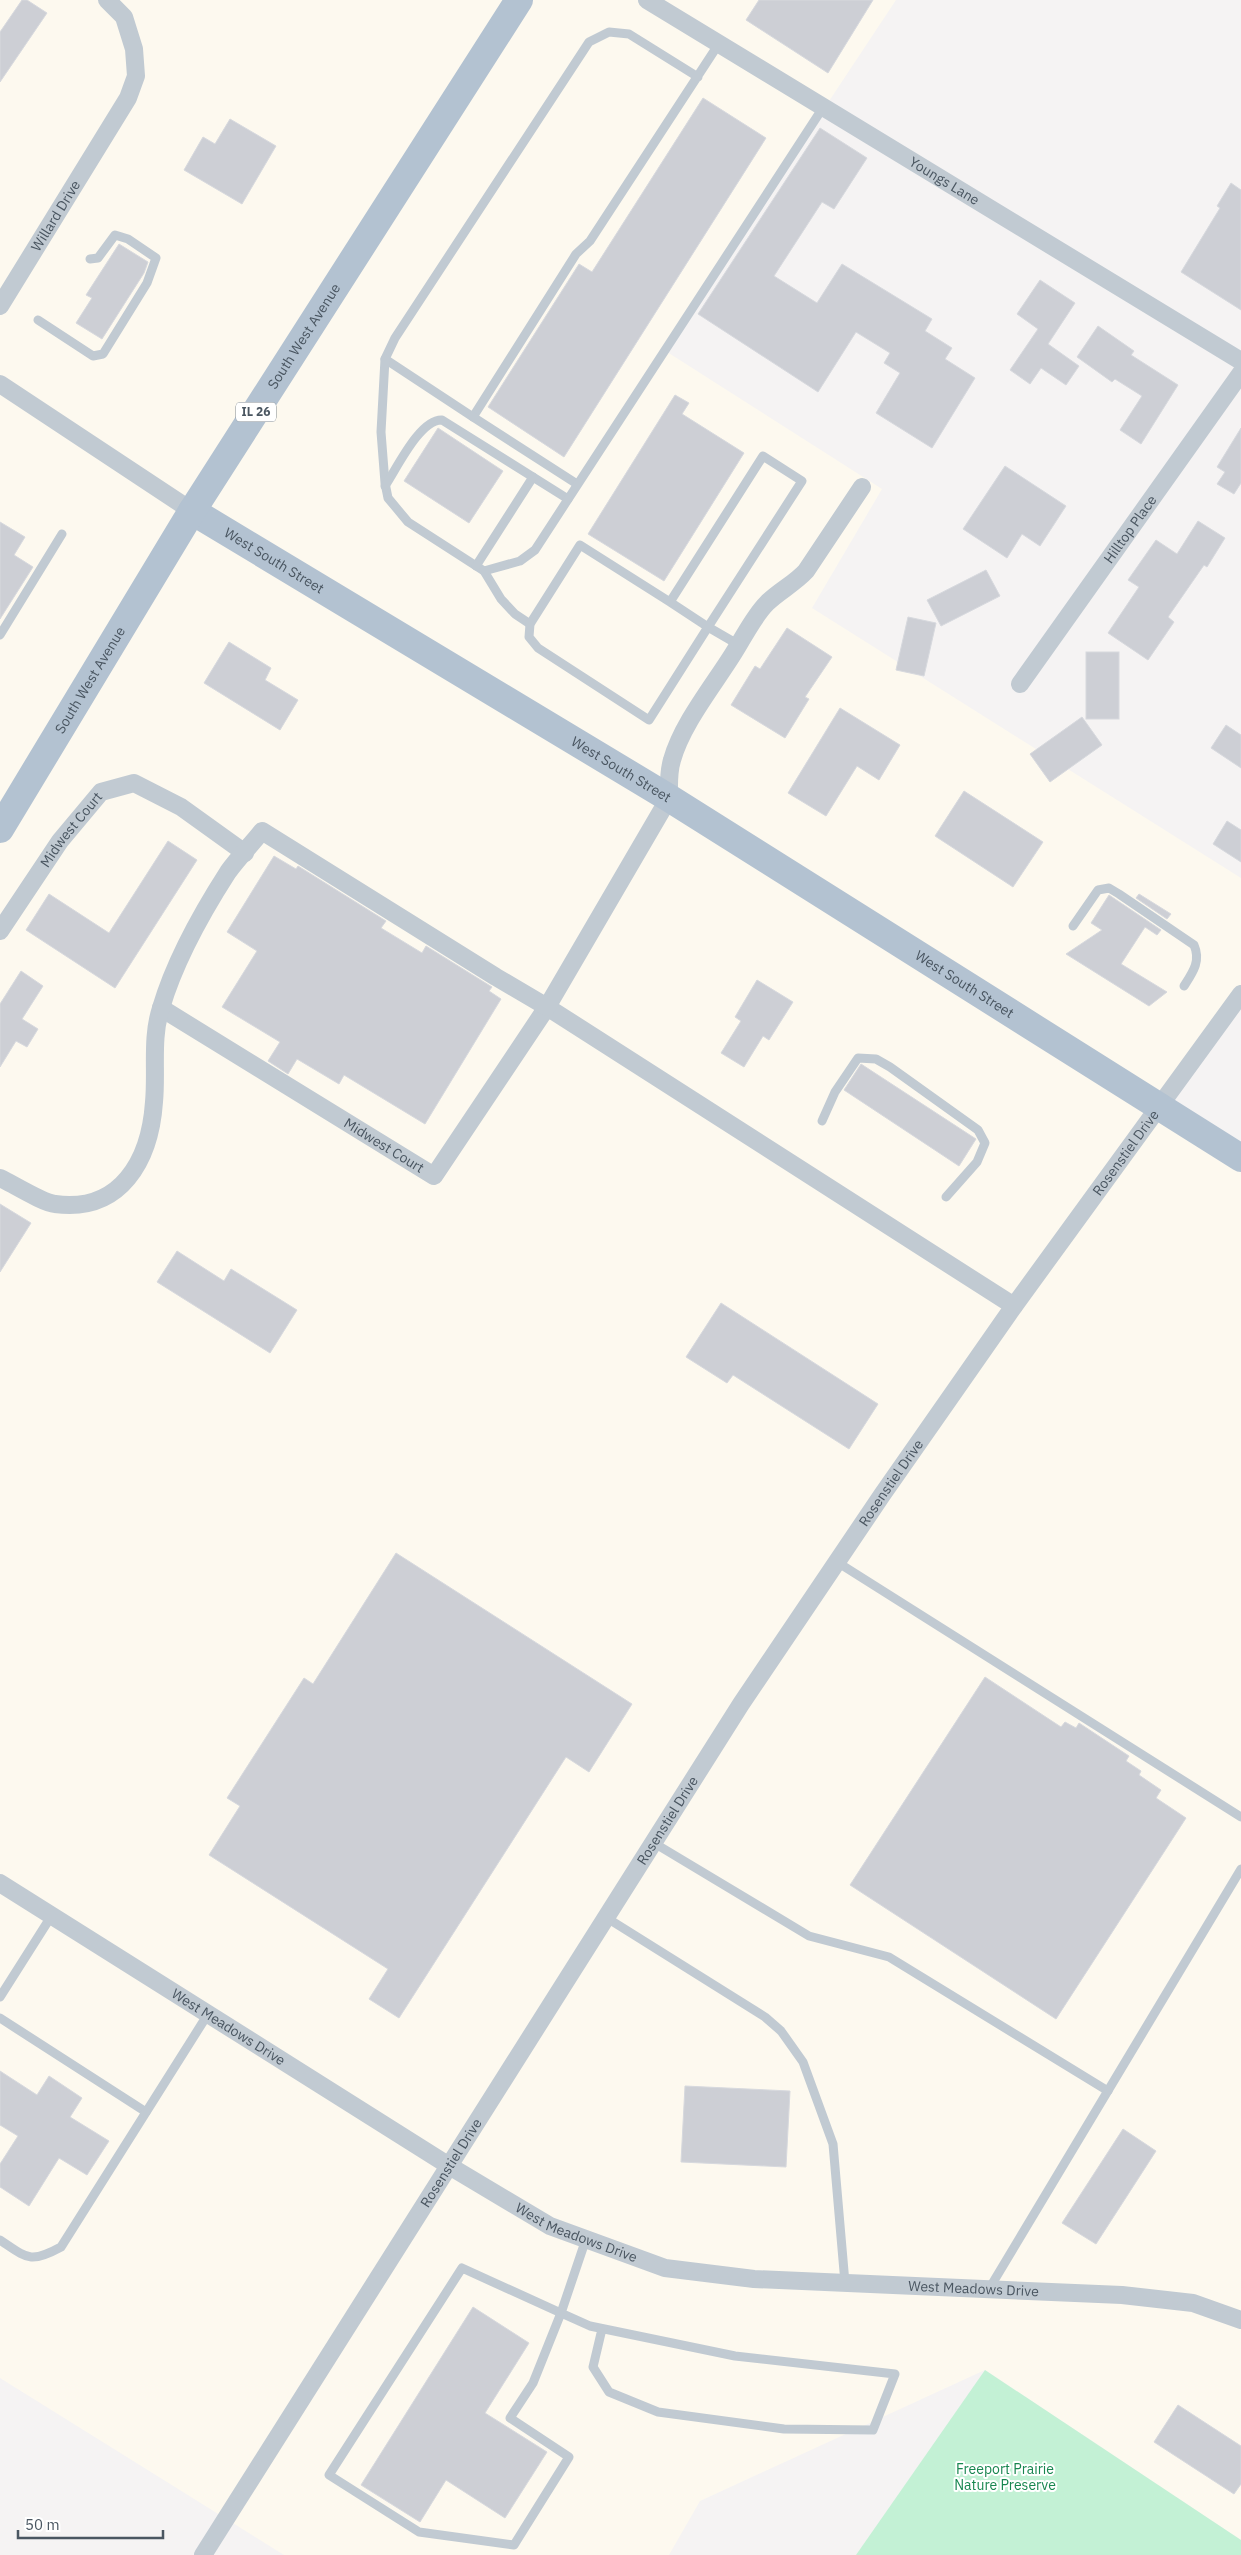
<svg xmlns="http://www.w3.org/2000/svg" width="1241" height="2555" font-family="'IBM Plex Sans',sans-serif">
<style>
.commercial{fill:#fdf9ef}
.green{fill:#c3f1d5}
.building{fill:#cdcfd5;stroke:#d7d9de}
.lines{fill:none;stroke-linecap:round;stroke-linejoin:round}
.service{stroke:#c1cad2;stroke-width:9}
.minor{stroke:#c1cad2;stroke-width:18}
.primary{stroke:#b3c2d1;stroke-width:28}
.labels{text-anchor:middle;stroke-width:4;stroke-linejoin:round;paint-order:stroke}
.shield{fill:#fff;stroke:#808990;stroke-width:1}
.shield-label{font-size:12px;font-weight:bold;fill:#4a5661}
.street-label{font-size:14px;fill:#4a5661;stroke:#fff}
.park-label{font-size:14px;fill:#17864f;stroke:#fff}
</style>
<rect width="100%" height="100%" fill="#f5f3f3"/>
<path class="commercial" d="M0 0H896L664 350 882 489 812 608 1241 878V994L1159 1105 1241 1158V2540L985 2370 700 2501 669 2555H284L0 2378Z"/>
<path class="green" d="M985 2370 1241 2540V2555H856Z"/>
<g class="building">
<path d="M22 0H27L47 13 0 82V32Z"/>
<path d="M759 0H873L828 73 746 20Z"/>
<path d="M703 98 766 138 564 457 488 407 579 264 592 272Z"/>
<path d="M230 119 276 146 242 204 184 170 203 137 215 144Z"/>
<path d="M820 128 867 158 834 209 822 202 774 276 817 303 842 264 932 319 925 331 952 348 945 359 975 378 932 448 876 413 900 373 884 363 890 353 856 332 818 392 698 314Z"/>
<path d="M1231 183 1241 190V310L1181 272 1220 208 1217 206Z"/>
<path d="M119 244 148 262 144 273 102 339 76 323 92 298 86 295Z"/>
<path d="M1040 280 1075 303 1048 344 1079 366 1066 385 1041 368 1030 384 1010 370 1038 329 1017 314Z"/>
<path d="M1098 326 1134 351 1131 355 1178 385 1141 444 1120 430 1142 396 1115 379 1112 382 1077 357Z"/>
<path d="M675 395 689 403 682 414 744 453 664 581 588 534Z"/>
<path d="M438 428 503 471 469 523 404 481Z"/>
<path d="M1241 428V483L1234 494 1217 484 1225 472 1217 467Z"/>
<path d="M1005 466 1066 506 1040 546 1022 534 1007 558 963 529Z"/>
<path d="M1198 521 1225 538 1207 567 1204 565 1168 617 1174 622 1148 660 1108 633 1139 587 1128 580 1156 540 1177 554Z"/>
<path d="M0 522 25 537 14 555 33 567 0 619Z"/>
<path d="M986 570 1000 596 941 626 927 600Z"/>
<path d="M908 617 936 623 924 676 896 670Z"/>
<path d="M787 628 832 657 805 697 809 699 785 738 731 705 755 666 760 669Z"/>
<path d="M229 642 271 668 265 680 298 700 280 730 204 683Z"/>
<rect x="1086" y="652" width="33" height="67"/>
<path d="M840 708 900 745 879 780 857 766 826 816 788 793Z"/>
<path d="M1082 717 1102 745 1050 782 1030 754Z"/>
<path d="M1226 725 1241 735V768L1211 748Z"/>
<path d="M964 791 1043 842 1013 887 935 836Z"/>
<path d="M1227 821 1241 830V862L1213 844Z"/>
<path d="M168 841 197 860 115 988 26 930 49 894 109 933Z"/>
<path d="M274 856 296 869 298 866 386 921 381 928 422 953 426 946 492 987 489 991 501 999 425 1124 344 1075 339 1084 297 1059 288 1074 268 1061 280 1042 222 1007 257 951 227 932Z"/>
<path d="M1139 894 1171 914 1167 919 1136 898Z"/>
<path d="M1109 895 1161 930 1157 935 1145 927 1121 964 1167 992 1149 1006 1066 954 1102 930 1091 923Z"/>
<path d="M21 971 43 986 22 1019 38 1029 27 1047 16 1041 0 1067V1004Z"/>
<path d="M757 980 793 1002 769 1040 763 1036 744 1067 721 1053 741 1021 735 1017Z"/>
<path d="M861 1064 976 1139 959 1166 844 1090Z"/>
<path d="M0 1204 31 1223 0 1272Z"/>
<path d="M177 1251 224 1281 231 1269 297 1310 270 1353 157 1282Z"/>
<path d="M721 1303 878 1404 849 1449 733 1375 727 1383 686 1357Z"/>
<path d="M396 1553 632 1704 589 1772 566 1757 399 2018 369 1999 388 1969 209 1855 240 1806 227 1798 304 1678 313 1684Z"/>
<path d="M985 1677 1061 1727 1065 1722 1076 1728 1079 1723 1129 1756 1126 1761 1141 1771 1139 1775 1161 1790 1156 1798 1186 1818 1056 2019 850 1885Z"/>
<path d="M0 2071 37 2095 49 2076 82 2098 70 2117 109 2141 87 2175 59 2158 29 2206 0 2187V2164L18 2136 0 2125Z"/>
<path d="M685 2086 790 2091 786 2167 681 2162Z"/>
<path d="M1123 2129 1156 2151 1096 2244 1062 2223Z"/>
<path d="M473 2307 529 2343 485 2413 547 2452 505 2518 446 2480 420 2522 361 2485Z"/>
<path d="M1178 2405 1241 2446V2484L1234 2494 1154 2442Z"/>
</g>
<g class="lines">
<g class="service">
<path d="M698 77 629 34 609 32 589 42 395 338 385 359 473 417 576 254 590 241 718 45"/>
<path d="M38 320 93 356 103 354 147 283 156 258 128 239 115 235 98 258 90 259"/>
<path d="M385 359 381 432 385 483 388 498 408 522 484 571 501 599 515 614 530 624"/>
<path d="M473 417 577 484"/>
<path d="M385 486C397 468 420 419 442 420L568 499"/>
<path d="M476 566 533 477"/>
<path d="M484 571 520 561 535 550 824 106"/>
<path d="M670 602 708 627 649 720 538 648 529 637 530 624 580 545 670 602 763 456 802 481 708 627 739 645"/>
<path d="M0 635 62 534"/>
<path d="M1073 926 1098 890 1109 888 1119 894 1194 945C1201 961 1193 972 1184 986"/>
<path d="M822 1121 835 1092 858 1058 876 1059 890 1067 978 1130 985 1143 977 1162 946 1197"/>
<path d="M837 1562 1241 1817"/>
<path d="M654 1843 809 1936 889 1957 1108 2091"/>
<path d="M607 1918 765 2017 781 2031 803 2062 833 2144 845 2283"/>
<path d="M0 1997 52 1915"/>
<path d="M0 2018 146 2112"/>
<path d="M586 2239 561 2313 462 2268 329 2475 419 2532 514 2545 569 2457 510 2418 533 2383 561 2313 590 2326 735 2356 895 2374 873 2430 784 2429 658 2412 609 2392 593 2367 602 2329"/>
<path d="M0 2240C27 2258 30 2264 61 2247L208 2014"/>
<path d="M989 2289 1241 1869"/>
</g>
<g class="minor">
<path id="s1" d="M647 0 1241 361"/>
<path id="s2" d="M0 306 128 98 136 76 134 49 124 17 107 0"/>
<path d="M0 384 192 511"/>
<path id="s3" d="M1020 684 1241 373"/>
<path id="s4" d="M0 931 60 841 101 792 134 783 181 807 245 853"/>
<path id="s5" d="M161 1008 434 1176 547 1007 1014 1306"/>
<path d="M0 1178C13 1184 43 1203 55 1204 121 1213 150 1160 154 1102 157 1071 151 1038 161 1008 175 960 201 914 228 872 238 858 251 845 262 831L496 977 547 1007 669 798C669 785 668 773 672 760 682 724 713 686 733 654 744 637 753 617 767 603 779 591 794 584 806 571L862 487"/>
<path id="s6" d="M0 1883 451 2167 550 2226 665 2268 754 2279 1122 2295 1193 2303 1241 2320"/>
<path id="s7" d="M203 2555 741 1704 882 1495 1014 1306 1241 994"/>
</g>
<g class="primary">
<path id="s8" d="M192 511 669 798 1241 1158"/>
<path id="s9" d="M0 829 192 511 519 0"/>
</g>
</g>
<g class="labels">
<rect class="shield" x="236" y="402.5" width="40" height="19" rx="4"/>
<g class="shield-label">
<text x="256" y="416">IL 26</text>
</g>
<g class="street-label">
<text dy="5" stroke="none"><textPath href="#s1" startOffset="348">Youngs Lane</textPath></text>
<text dy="5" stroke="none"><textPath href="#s2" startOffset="106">Willard Drive</textPath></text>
<text dy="5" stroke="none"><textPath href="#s9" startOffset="579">South West Avenue</textPath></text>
<text dy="5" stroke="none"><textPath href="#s3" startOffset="190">Hilltop Place</textPath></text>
<text dy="5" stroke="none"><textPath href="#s8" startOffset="96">West South Street</textPath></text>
<text dy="5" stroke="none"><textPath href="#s9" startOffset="174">South West Avenue</textPath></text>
<text dy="5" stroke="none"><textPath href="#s8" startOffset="501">West South Street</textPath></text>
<text dy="5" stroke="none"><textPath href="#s4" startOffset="124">Midwest Court</textPath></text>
<text dy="5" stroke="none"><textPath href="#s8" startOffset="906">West South Street</textPath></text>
<text dy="5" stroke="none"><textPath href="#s5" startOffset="262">Midwest Court</textPath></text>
<text dy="5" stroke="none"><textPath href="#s7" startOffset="1679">Rosenstiel Drive</textPath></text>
<text dy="5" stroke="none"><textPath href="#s7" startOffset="1274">Rosenstiel Drive</textPath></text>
<text dy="5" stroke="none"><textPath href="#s7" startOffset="869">Rosenstiel Drive</textPath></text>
<text dy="5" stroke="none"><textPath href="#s6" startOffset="270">West Meadows Drive</textPath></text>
<text dy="5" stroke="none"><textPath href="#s7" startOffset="464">Rosenstiel Drive</textPath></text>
<text dy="5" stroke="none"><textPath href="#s6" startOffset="675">West Meadows Drive</textPath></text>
<text dy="5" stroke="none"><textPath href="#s6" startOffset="1080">West Meadows Drive</textPath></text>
</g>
<g class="park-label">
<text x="1005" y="2474">Freeport Prairie<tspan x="1005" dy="16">Nature Preserve</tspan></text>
</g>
</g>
<path d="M18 2530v8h145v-8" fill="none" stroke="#4a5661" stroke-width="2.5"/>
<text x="25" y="2530" font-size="15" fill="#4a5661" stroke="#ffffff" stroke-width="4" paint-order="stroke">50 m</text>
</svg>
